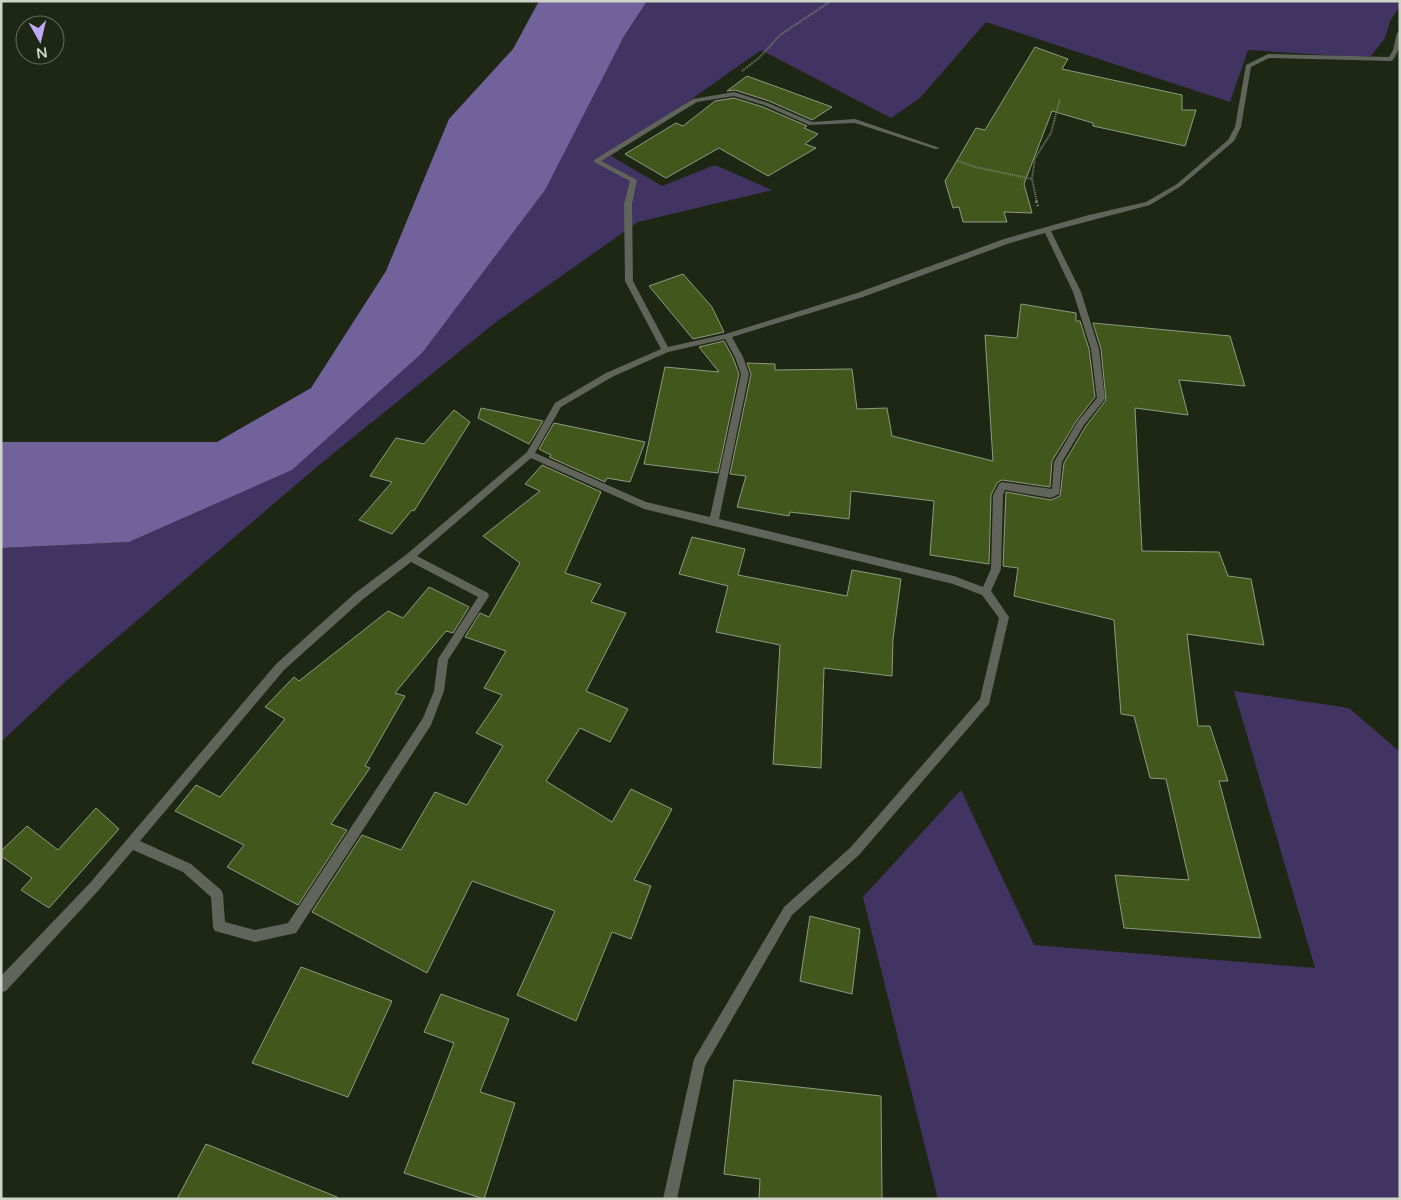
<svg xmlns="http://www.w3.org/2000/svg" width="1401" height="1200" font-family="'Varela Round',sans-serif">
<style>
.green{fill:#413462}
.water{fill:#71629b}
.building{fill:#41571c;stroke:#8f9a82}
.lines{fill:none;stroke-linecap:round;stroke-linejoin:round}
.path-far1{stroke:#798070;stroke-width:2;stroke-dasharray:1 1;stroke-linecap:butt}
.path{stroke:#798070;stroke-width:2.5;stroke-dasharray:2 2;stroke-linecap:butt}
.street{fill:#60645a;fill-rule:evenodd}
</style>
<rect width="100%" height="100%" fill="#1e2713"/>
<g class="green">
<path d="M647 1H1400V6L1390 21 1385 38 1371 56 1355 57 1248 50 1230 102 986 22 920 98 891 118 761 50 611 156 662 186 715 165 772 190 638 222 496 322 319 465 65 682 1 742V548L129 542 292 470 422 352Z"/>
<path d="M1234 691 1349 708 1400 752V1199H938L863 897 961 790 1034 945 1315 968Z"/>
</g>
<path class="water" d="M539 1H647L623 38 545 190 422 353 292 470 129 542 1 548V442H217L311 388 386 271 449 119 513 49Z"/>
<g class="building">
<path d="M1035 47 1068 59 1062 69 1182 95V110H1196L1185 146 1093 126V123L1052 111 1024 184 1032 213 1004 212 1007 222H963L959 207 953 208 945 181 976 128 985 130Z"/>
<path d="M747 76 832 107 812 120 769 101 735 90 727 91Z"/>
<path d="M734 98 763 107 807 126 804 128 818 134 805 144 816 148 768 176 719 148 666 178 625 154 676 123 683 126 715 101Z"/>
<path d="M683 274 712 307 724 332 693 339 649 286Z"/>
<path d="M1021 304 1076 313V321H1080L1089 349 1095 397 1077 420 1052 461 1050 487 1002 480 997 483 991 495 989 564 930 555 934 501 851 491 849 519 790 512 789 516 737 507 746 476 730 474 751 374 747 363 775 364V370L852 369 857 409 887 408 892 436 993 461 985 335 1017 338Z"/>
<path d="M1093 323 1230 336 1245 386 1179 380 1188 415 1135 408 1142 551 1219 552 1228 576 1251 579 1264 645 1187 634 1198 726H1210L1228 781H1219L1261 938 1124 928 1115 875 1189 880 1166 779 1150 778 1134 716 1121 714 1114 620 1014 596 1018 568 1003 566 1006 492 1051 500 1060 496 1064 463 1086 426 1106 400 1101 349Z"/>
<path d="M724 341 733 358 739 374 718 473 644 464 665 367 719 372 699 347Z"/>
<path d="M481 408 543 421 529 444 478 418Z"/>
<path d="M454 410 470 422 414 511 412 510 392 534 359 520 392 482 370 476 396 438 424 444Z"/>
<path d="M554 423 645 442 630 482 607 478 605 482 549 457 551 455 539 449Z"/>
<path d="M542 465 601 492 565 573 601 584 591 602 626 613 586 691 628 709 610 742 580 728 546 781 612 822 631 789 672 809 634 880 651 886 631 939 612 932 576 1021 517 995 555 911 472 881 427 973 312 912 362 835 401 850 435 792 467 805 503 746 476 733 502 695 484 688 506 651 465 637 480 613 489 617 520 563 483 536 540 491 525 484Z"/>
<path d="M692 537 745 549 738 575 847 596 852 570 901 579 893 639 892 676 824 668 821 768 773 764 780 645 716 632 728 586 679 574Z"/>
<path d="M429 587 469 607 453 633 446 631 395 693 405 696 365 766 370 768 331 824 347 830 298 905 227 867 244 845 175 811 196 785 220 797 285 719 265 707 294 677 299 681 388 611 403 618Z"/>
<path d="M96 808 119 829 49 908 21 890 32 878 1 856V851L27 826 58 850Z"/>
<path d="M810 916 860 929 852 994 800 981Z"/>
<path d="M301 967 392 1001 348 1097 252 1063Z"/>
<path d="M441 994 509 1019 480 1092 515 1103 484 1199 404 1173 454 1043 424 1032Z"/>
<path d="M734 1080 881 1096 882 1199H759L760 1179 724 1174Z"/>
<path d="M206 1144 337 1197V1199H177Z"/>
</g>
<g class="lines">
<g class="path-far1">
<path d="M742 71 759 58 780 35 831 1"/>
<path d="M958 161 975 167 1032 179"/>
<path d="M1037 203 1032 179 1035 158 1051 133 1060 99"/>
</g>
<path class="path" d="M1036 201 1038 206"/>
<path class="street" d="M1400 31V47L1393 60 1391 61 1269 58 1251 67 1241 127 1234 141 1181 186 1150 205 1051 231 1081 292 1099 349 1105 399 1084 425 1062 462 1059 494 1051 498 1005 490 1003 495 1001 569 991 591 1009 617 989 704 859 855 792 915 705 1066 677 1199H663L694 1059 784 907 851 847 980 699 999 618 982 595 953 584 644 509 531 458 417 556 488 593 489 596 448 660 444 691 431 725 296 933 255 942 215 931 213 927 211 897 183 872 133 850 98 891 6 991 1 992V976L90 883 276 664 354 594 407 554 527 452 555 403 606 373 661 349 625 281 624 204 630 181 594 162V160L693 99 734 92 768 103 812 122 855 119 940 148 935 149 855 123 809 125 764 105 734 96 697 102 601 161 637 180 632 204 633 281 668 347 726 334 857 293 1004 239 1089 215 1146 202 1177 184 1228 140 1235 127 1246 65 1268 54 1389 57 1393 50 1397 33ZM1045 233 1073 292 1091 349 1097 398 1078 421 1054 462 1052 489 1002 482 999 484 993 495 991 569 983 587 954 576 719 519 749 374 743 357 732 337 863 297 1010 243ZM725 339 735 357 741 374 710 517 646 502 535 453 561 407 612 377 668 352ZM411 562 478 597 438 659 434 691 423 718 288 923 255 930 225 922 223 894 221 890 191 864 140 841 284 670 362 600Z"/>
</g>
<rect width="1401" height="1200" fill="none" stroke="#ced4c8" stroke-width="5"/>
<g transform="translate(40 40) rotate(172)"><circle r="24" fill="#1e2713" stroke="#646c5b"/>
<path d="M0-4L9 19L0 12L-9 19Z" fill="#bda9f5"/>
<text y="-8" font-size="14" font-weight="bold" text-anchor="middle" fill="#ced4c8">N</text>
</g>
</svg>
